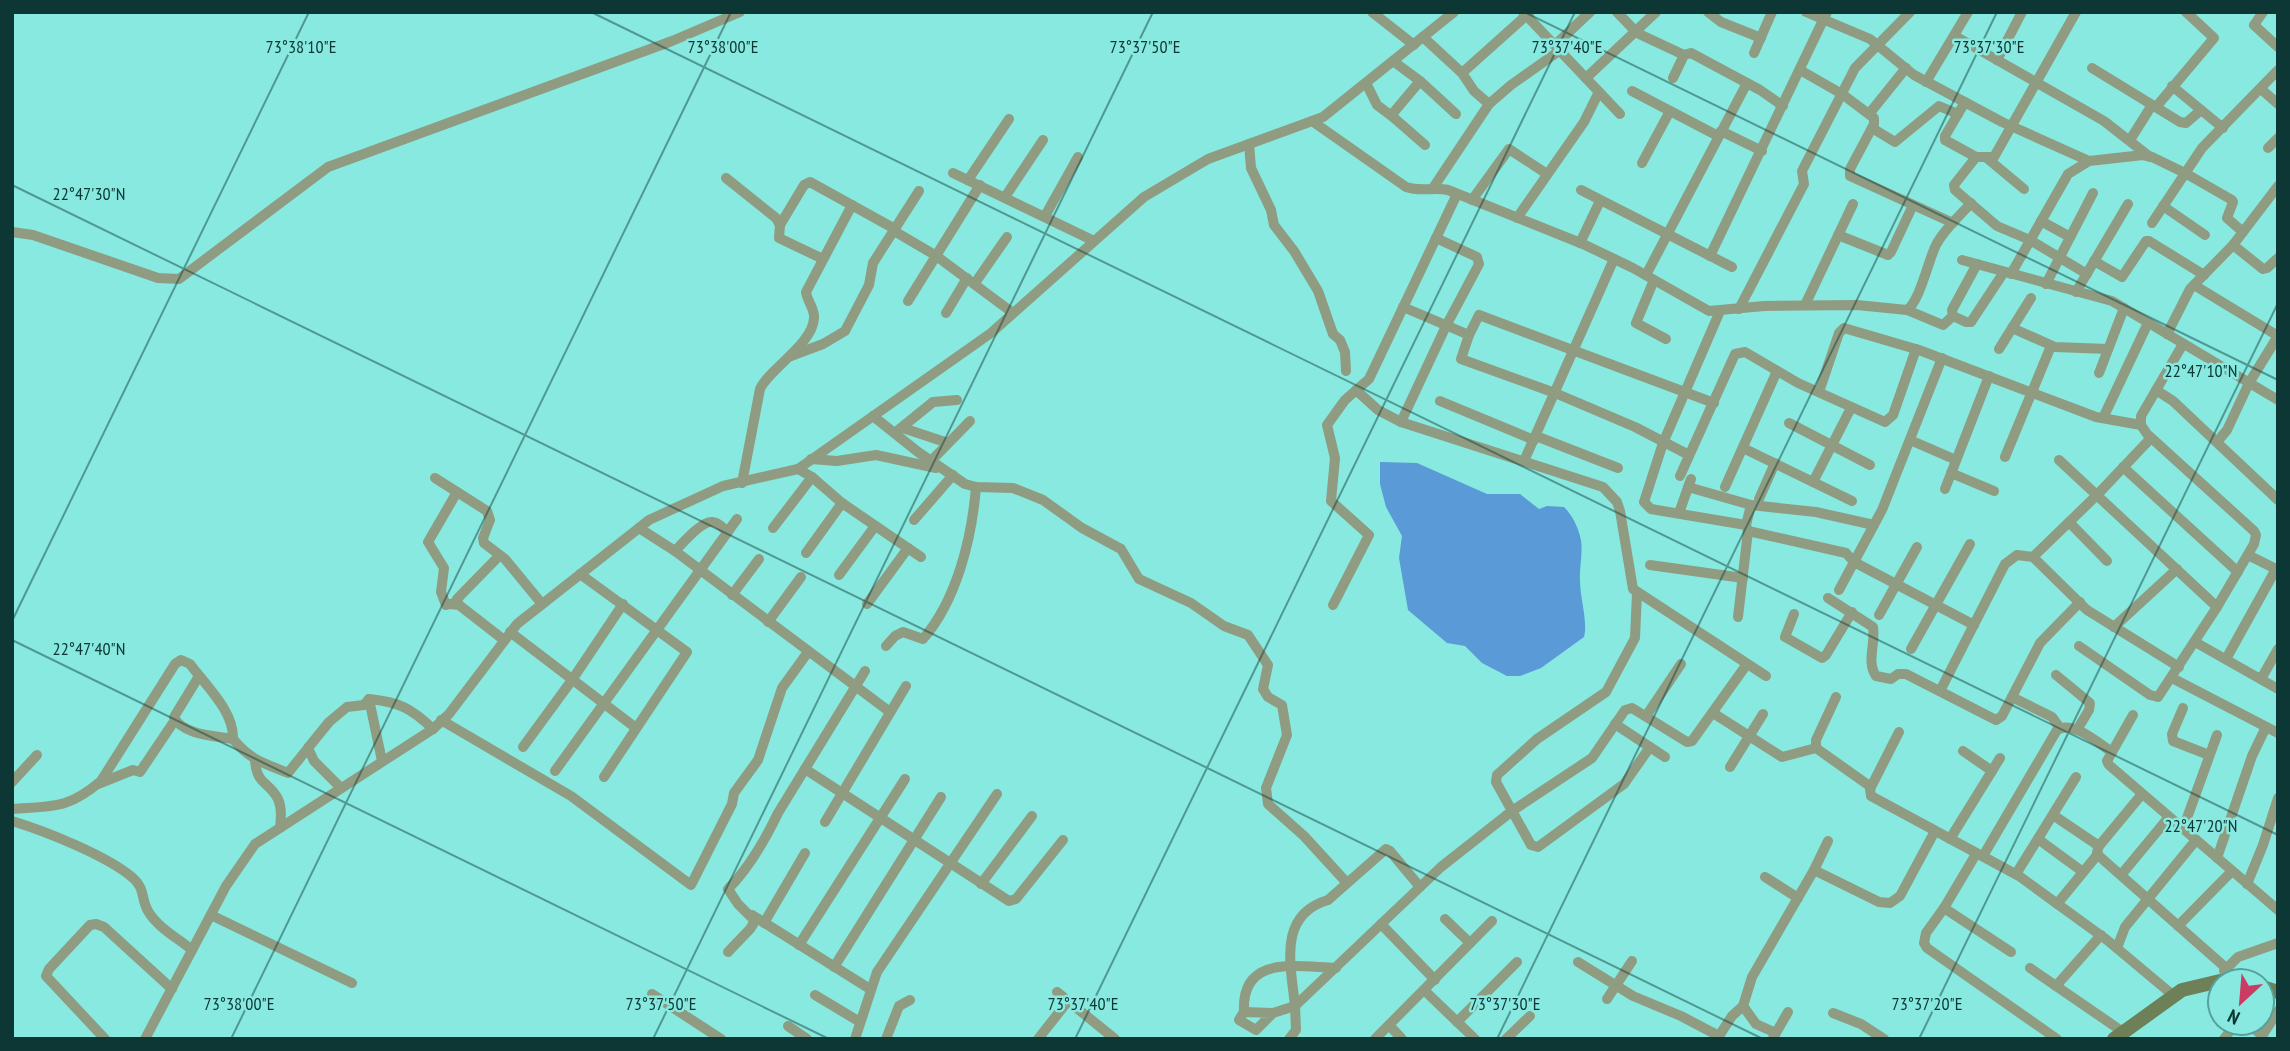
<svg xmlns="http://www.w3.org/2000/svg" width="2290" height="1051" font-family="'PT Sans Narrow',sans-serif">
<style>
.water{fill:#599ad7}
.lines{fill:none;stroke-linecap:round;stroke-linejoin:round}
.street{stroke:#8f9c81;stroke-width:10}
.secondary{stroke:#6d8058;stroke-width:14}
.ticks{fill:none;stroke:#0c3734;stroke-width:2;stroke-opacity:0.45}
.ticks-label{font-size:18px;text-anchor:middle;fill:#0c3734;stroke:#88e9e0;stroke-width:5;stroke-linejoin:round;paint-order:stroke}
</style>
<rect width="100%" height="100%" fill="#88e9e0"/>
<path class="water" d="M1380 462 1417 463 1487 494H1520L1539 509 1547 506 1564 507C1572 515 1577 525 1580 536 1584 550 1579 567 1580 581 1580 598 1588 622 1584 637L1541 668 1520 676H1507L1482 663 1465 646 1447 643 1408 610 1399 558 1402 536 1386 507 1380 484Z"/>
<g class="lines">
<g class="street">
<path d="M1372 12 1414 45"/>
<path d="M1523 12 1620 114"/>
<path d="M1617 12 1637 33 1684 55"/>
<path d="M1708 12 1721 22 1761 38"/>
<path d="M1806 12 1870 39 1914 75 2002 122 2089 161"/>
<path d="M2263 12 2254 25 2278 47"/>
<path d="M1955 36 2104 121 2150 157"/>
<path d="M1423 37 1462 73 1474 91 1489 104"/>
<path d="M1555 45 1590 12"/>
<path d="M1754 53 1772 12"/>
<path d="M1997 60 2022 12"/>
<path d="M1393 61 1420 81 1456 114"/>
<path d="M2092 68 2180 122 2186 123 2201 110"/>
<path d="M1800 70 1842 94 1874 118V124L1850 169V176L1953 223"/>
<path d="M1462 73 1529 13"/>
<path d="M1586 78 1656 12"/>
<path d="M1673 78 1684 55 1691 53 1760 90 1783 106"/>
<path d="M1420 81 1394 112 1393 117 1425 145"/>
<path d="M1926 82 1968 12"/>
<path d="M1366 83 1377 105 1393 117"/>
<path d="M2172 86 2223 128"/>
<path d="M2261 89 2278 104"/>
<path d="M1632 91 1718 136"/>
<path d="M1965 102 1945 136V140L1976 157H1994L2076 12"/>
<path d="M2156 107 2214 38 2186 12"/>
<path d="M1869 114 1906 68"/>
<path d="M1312 121 1406 187C1420 192 1434 187 1448 190L1583 244 1633 268 1709 311 1764 306 1857 305 1907 310C1920 301 1928 261 1936 245 1944 229 1959 217 1971 203"/>
<path d="M1872 128 1895 142 1939 106 1958 114"/>
<path d="M1721 131 1762 151"/>
<path d="M2130 140 2152 105"/>
<path d="M1249 144 1251 168 1271 210 1274 225 1294 251 1318 291 1333 334 1340 340 1345 352 1346 371"/>
<path d="M2268 148 2278 138"/>
<path d="M1976 157 1954 185 1955 190 1997 226 2030 240 2087 274"/>
<path d="M1988 159 2024 189"/>
<path d="M1642 163 1670 111"/>
<path d="M953 173 1094 241"/>
<path d="M726 178 776 218 780 225 779 238 823 259"/>
<path d="M968 180 1009 119"/>
<path d="M1433 188 1489 104 1511 85 1559 51"/>
<path d="M1581 190 1732 267"/>
<path d="M1005 197 1043 140"/>
<path d="M1472 200 1509 149 1547 174"/>
<path d="M2163 206 2205 235"/>
<path d="M1045 216 1078 157"/>
<path d="M1517 218 1584 122 1599 92"/>
<path d="M2041 221 2070 237"/>
<path d="M2152 223 2202 148 2278 70"/>
<path d="M780 225 804 185 810 182 895 229"/>
<path d="M894 231 935 255 1013 313"/>
<path d="M12 232 33 235 158 278 179 279 328 167 672 41 740 12"/>
<path d="M1838 235 1888 255 1891 252 1913 205"/>
<path d="M1580 243 1600 201"/>
<path d="M2233 245 2263 269 2267 268 2278 258"/>
<path d="M1710 256 1827 12"/>
<path d="M1962 260 2112 301 2278 400"/>
<path d="M2094 261 2122 277 2146 241H2149L2204 275"/>
<path d="M1977 264 1952 310 1953 316 1966 322H1971L2004 272"/>
<path d="M2011 274 2068 174 2089 161 2143 155 2152 157 2185 173 2232 200 2233 202 2227 218 2243 232"/>
<path d="M1646 275 1747 83"/>
<path d="M1654 280 1636 323 1666 339"/>
<path d="M975 283 1007 237"/>
<path d="M2046 284 2093 193"/>
<path d="M2194 285 2278 336"/>
<path d="M2076 292 2128 204"/>
<path d="M908 301 980 185"/>
<path d="M1805 305 1853 204"/>
<path d="M1403 307 1469 335 1479 315 1714 403"/>
<path d="M1739 309 1804 184 1802 171 1855 68 1910 12"/>
<path d="M1907 310 1943 325 1953 316"/>
<path d="M1720 311 1663 443 1644 502 1651 509 1746 525 1748 531 1738 617"/>
<path d="M946 313 967 278"/>
<path d="M2012 328 2055 347 2108 349"/>
<path d="M2167 334 2190 289 2233 245 2278 186"/>
<path d="M1469 335 1461 359 1555 393 1635 427 1689 455"/>
<path d="M1999 349 2031 298"/>
<path d="M791 356 823 344 845 331 869 285 873 263 919 191"/>
<path d="M2099 373 2124 308"/>
<path d="M1356 390 1378 410 1401 422 1603 487 1617 502 1620 511 1633 589 1766 676"/>
<path d="M2156 390 2173 401 2278 500"/>
<path d="M1819 392 1839 333 1844 328 1919 350 2096 417 2141 425"/>
<path d="M1440 401 1534 440"/>
<path d="M873 416 918 452 965 484 976 487 1013 488 1043 500 1082 528 1121 549 1139 579 1191 603 1224 626 1248 635 1268 665 1263 689 1268 697 1282 705 1287 735 1266 788 1268 804 1304 836 1347 883"/>
<path d="M2103 418 2148 323"/>
<path d="M1401 422 1446 326 1479 264 1477 257 1436 238"/>
<path d="M1789 423 1870 465"/>
<path d="M903 428 948 443"/>
<path d="M896 432 933 402 957 400"/>
<path d="M1536 436 1618 468"/>
<path d="M1910 440 1956 460"/>
<path d="M2217 442 2227 430 2249 383 2278 336"/>
<path d="M1743 448 1852 501"/>
<path d="M2005 457 2051 346"/>
<path d="M811 459 837 461 876 455 936 468"/>
<path d="M2059 460 2217 607"/>
<path d="M931 461 970 421"/>
<path d="M1524 461 1614 259"/>
<path d="M2123 467 2238 572"/>
<path d="M798 469 812 477 842 503 921 557"/>
<path d="M1951 473 1994 491"/>
<path d="M1680 476 1735 354 1745 352 1798 383 1885 422 1893 415 1916 349"/>
<path d="M435 478 487 511 490 520 483 538 484 543 505 559 542 604"/>
<path d="M1813 482 1851 408"/>
<path d="M742 483 760 389C769 369 813 344 814 318 815 309 807 301 806 292L852 205"/>
<path d="M1688 487 1751 505"/>
<path d="M1725 487 1777 371"/>
<path d="M1945 489 1989 376"/>
<path d="M1759 499 1775 463"/>
<path d="M1679 513 1691 479"/>
<path d="M914 520 953 475"/>
<path d="M2069 522 2107 561"/>
<path d="M1746 525 1751 505 1816 512 1874 525"/>
<path d="M639 528 675 551 890 712"/>
<path d="M773 528 812 477"/>
<path d="M1748 531 1846 553 1854 562 1974 625"/>
<path d="M675 551C682 544 702 520 713 522 718 522 724 529 728 532"/>
<path d="M806 553 842 503"/>
<path d="M2248 555 2278 570"/>
<path d="M499 556 457 599 458 602 450 604 459 605 504 640"/>
<path d="M2033 557 2097 495 2151 438"/>
<path d="M1650 565 1743 578"/>
<path d="M580 574 687 652 604 777"/>
<path d="M839 575 875 526"/>
<path d="M1839 590 1882 510 1942 358"/>
<path d="M1637 593 1635 638 1606 692 1537 739 1497 775 1496 782 1531 845 1538 847 1624 784 1650 747"/>
<path d="M732 595 759 559"/>
<path d="M1828 598 1873 627C1876 643 1866 662 1876 676L1891 679 1898 674H1906L1996 720 2002 716 2040 643 2080 602"/>
<path d="M450 604 446 605 441 592 444 568 428 542 457 492"/>
<path d="M867 604 908 548"/>
<path d="M1333 605 1369 535 1331 501 1335 458 1327 425 1345 400 1369 379 1457 194"/>
<path d="M1794 614 1785 637 1822 658 1826 655 1852 612"/>
<path d="M1879 615 1917 547"/>
<path d="M768 622 801 577"/>
<path d="M2114 627 2177 569"/>
<path d="M510 632 636 728"/>
<path d="M2195 642 2278 689"/>
<path d="M886 646 895 636 903 632 923 639C957 600 972 537 976 487"/>
<path d="M2079 646 2150 695 2158 697 2217 607 2254 544 2256 535 2254 531 2147 434 2141 425V416L2183 344"/>
<path d="M1911 649 1970 544"/>
<path d="M2226 659 2276 569"/>
<path d="M2056 675 2090 703 2089 710 2077 730"/>
<path d="M199 676 174 717C182 735 216 736 233 739"/>
<path d="M2172 678 2278 733"/>
<path d="M2261 679 2278 649"/>
<path d="M1940 691 2005 564 2017 555 2033 557 2087 610 2179 667"/>
<path d="M1836 697 1816 740V748L1871 787"/>
<path d="M2012 697 2052 717 2060 728"/>
<path d="M369 699 382 761"/>
<path d="M2183 708 2172 734 2173 741 2209 755"/>
<path d="M1713 713 1782 757 1816 748"/>
<path d="M1646 716 1681 664"/>
<path d="M441 720 571 796 691 885 732 804 734 793 758 760 782 688 808 652"/>
<path d="M1615 724 1665 757"/>
<path d="M1899 732 1870 789 1871 796 2019 876 2107 940 2174 996"/>
<path d="M523 747 572 680 623 604"/>
<path d="M308 748 329 722 347 707 364 705 369 699C399 702 411 708 433 729"/>
<path d="M1963 751 1992 771"/>
<path d="M2112 752 2133 715"/>
<path d="M255 760C257 786 268 780 278 799 282 808 281 818 280 828"/>
<path d="M1730 767 1763 714"/>
<path d="M805 769 1009 901 1016 899 1063 840"/>
<path d="M555 771 737 519"/>
<path d="M12 782 37 755"/>
<path d="M98 784 133 770 140 772 175 720"/>
<path d="M2142 794 2099 846 2097 852 2099 856 2226 968"/>
<path d="M12 809C54 806 68 809 101 781L175 664 181 660 190 664C206 686 234 711 233 739 250 760 264 763 288 773L308 748 314 761 341 788"/>
<path d="M2053 815 2099 846"/>
<path d="M12 821C45 831 108 856 133 878 145 888 141 899 148 911 157 927 179 939 192 950"/>
<path d="M825 822 906 686"/>
<path d="M2183 829 2217 735"/>
<path d="M1950 839 2000 758"/>
<path d="M2038 839 2083 872"/>
<path d="M1976 854 1944 908 1926 933 1924 943 1927 948 2057 1039"/>
<path d="M1983 856 2057 730C2073 720 2098 743 2112 752L2107 761 2109 765 2278 910"/>
<path d="M2217 858 2252 756 2266 727"/>
<path d="M1814 870 1879 902 1890 903 1900 896 1935 831"/>
<path d="M2016 874 2076 777"/>
<path d="M2121 875 2169 817"/>
<path d="M1765 877 1798 898"/>
<path d="M981 884 1032 816"/>
<path d="M2247 884 2263 845 2278 798"/>
<path d="M2057 904 2098 854"/>
<path d="M1944 908 2011 952"/>
<path d="M211 915 352 983"/>
<path d="M752 915 870 989"/>
<path d="M1445 919 1470 943"/>
<path d="M764 923 805 853"/>
<path d="M1381 924 1435 980"/>
<path d="M2178 926 2232 871"/>
<path d="M799 945 905 779"/>
<path d="M2117 948 2125 927 2196 840"/>
<path d="M728 952 750 929 755 921 738 904 728 889C749 868 765 840 778 813L865 671"/>
<path d="M1578 962 1633 996 1681 1016 1719 1036 1732 1016 1743 1006 1756 1024 1776 1033"/>
<path d="M834 967 941 797"/>
<path d="M2030 968 2123 1032"/>
<path d="M2224 971 2238 957 2278 943"/>
<path d="M2056 986 2101 935"/>
<path d="M1424 990 1475 1039"/>
<path d="M1057 992 1115 1039"/>
<path d="M652 994 721 1039"/>
<path d="M815 995 860 1022"/>
<path d="M1607 999 1632 961"/>
<path d="M1743 1006 1752 977 1814 870 1828 841"/>
<path d="M1244 1012C1241 954 1297 967 1336 968"/>
<path d="M1273 1013 1244 1012 1239 1020 1256 1030 1273 1013 1295 1006C1291 966 1277 915 1328 900L1386 849 1390 851 1420 887"/>
<path d="M1833 1013 1861 1024 1884 1039"/>
<path d="M1457 1022 1517 962"/>
<path d="M2247 1023 2262 1035"/>
<path d="M1389 1025 1402 1039"/>
<path d="M788 1026 807 1039"/>
<path d="M1773 1038 1788 1012"/>
<path d="M105 1039 46 976 49 969 90 925 96 924 104 927 172 989"/>
<path d="M145 1039 226 886 255 844 433 729 449 714 517 624 639 528 649 520 723 486 798 469 991 333 1144 197 1208 159 1323 117 1454 12"/>
<path d="M855 1039 877 972 997 794"/>
<path d="M886 1039 899 1006 910 1000"/>
<path d="M1038 1039 1068 1001"/>
<path d="M1289 1039 1296 1030 1295 1006 1441 867 1512 811 1592 758 1625 710 1632 708 1687 742 1692 741 1747 664"/>
<path d="M1375 1039 1492 921"/>
<path d="M1506 1039 1530 1016"/>
<path d="M2224 1039 2236 1023"/>
<path d="M2260 1039 2278 1011"/>
</g>
<g class="secondary">
<path d="M2262 987 2278 992"/>
<path d="M2114 1039 2182 990 2220 981"/>
</g>
</g>
<path class="ticks" d="M591 12 2278 835M1524 12 2278 380M12 185 1763 1039M12 621 309 12M12 640 829 1039M231 1039 731 12M653 1039 1153 12M1075 1039 1575 12M1497 1039 1997 12M1919 1039 2278 303"/>
<g class="ticks-label">
<text x="301" y="53">73°38'10"E</text>
<text x="723" y="53">73°38'00"E</text>
<text x="1567" y="53">73°37'40"E</text>
<text x="1989" y="53">73°37'30"E</text>
<text x="1145" y="53">73°37'50"E</text>
<text x="89" y="200">22°47'30"N</text>
<text x="2201" y="377">22°47'10"N</text>
<text x="89" y="655">22°47'40"N</text>
<text x="2201" y="832">22°47'20"N</text>
<text x="239" y="1010">73°38'00"E</text>
<text x="661" y="1010">73°37'50"E</text>
<text x="1083" y="1010">73°37'40"E</text>
<text x="1505" y="1010">73°37'30"E</text>
<text x="1927" y="1010">73°37'20"E</text>
</g>
<rect width="2290" height="1051" fill="none" stroke="#0c3734" stroke-width="28"/>
<g transform="translate(2241 1002) rotate(206)"><circle r="33" fill="#88e9e0" stroke="#56a29b" stroke-width="2"/>
<path d="M0-5L12 26L0 18L-12 26Z" fill="#cb3c63"/>
<text y="-10" font-size="19" font-weight="bold" text-anchor="middle" fill="#0c3734">N</text>
</g>
</svg>
